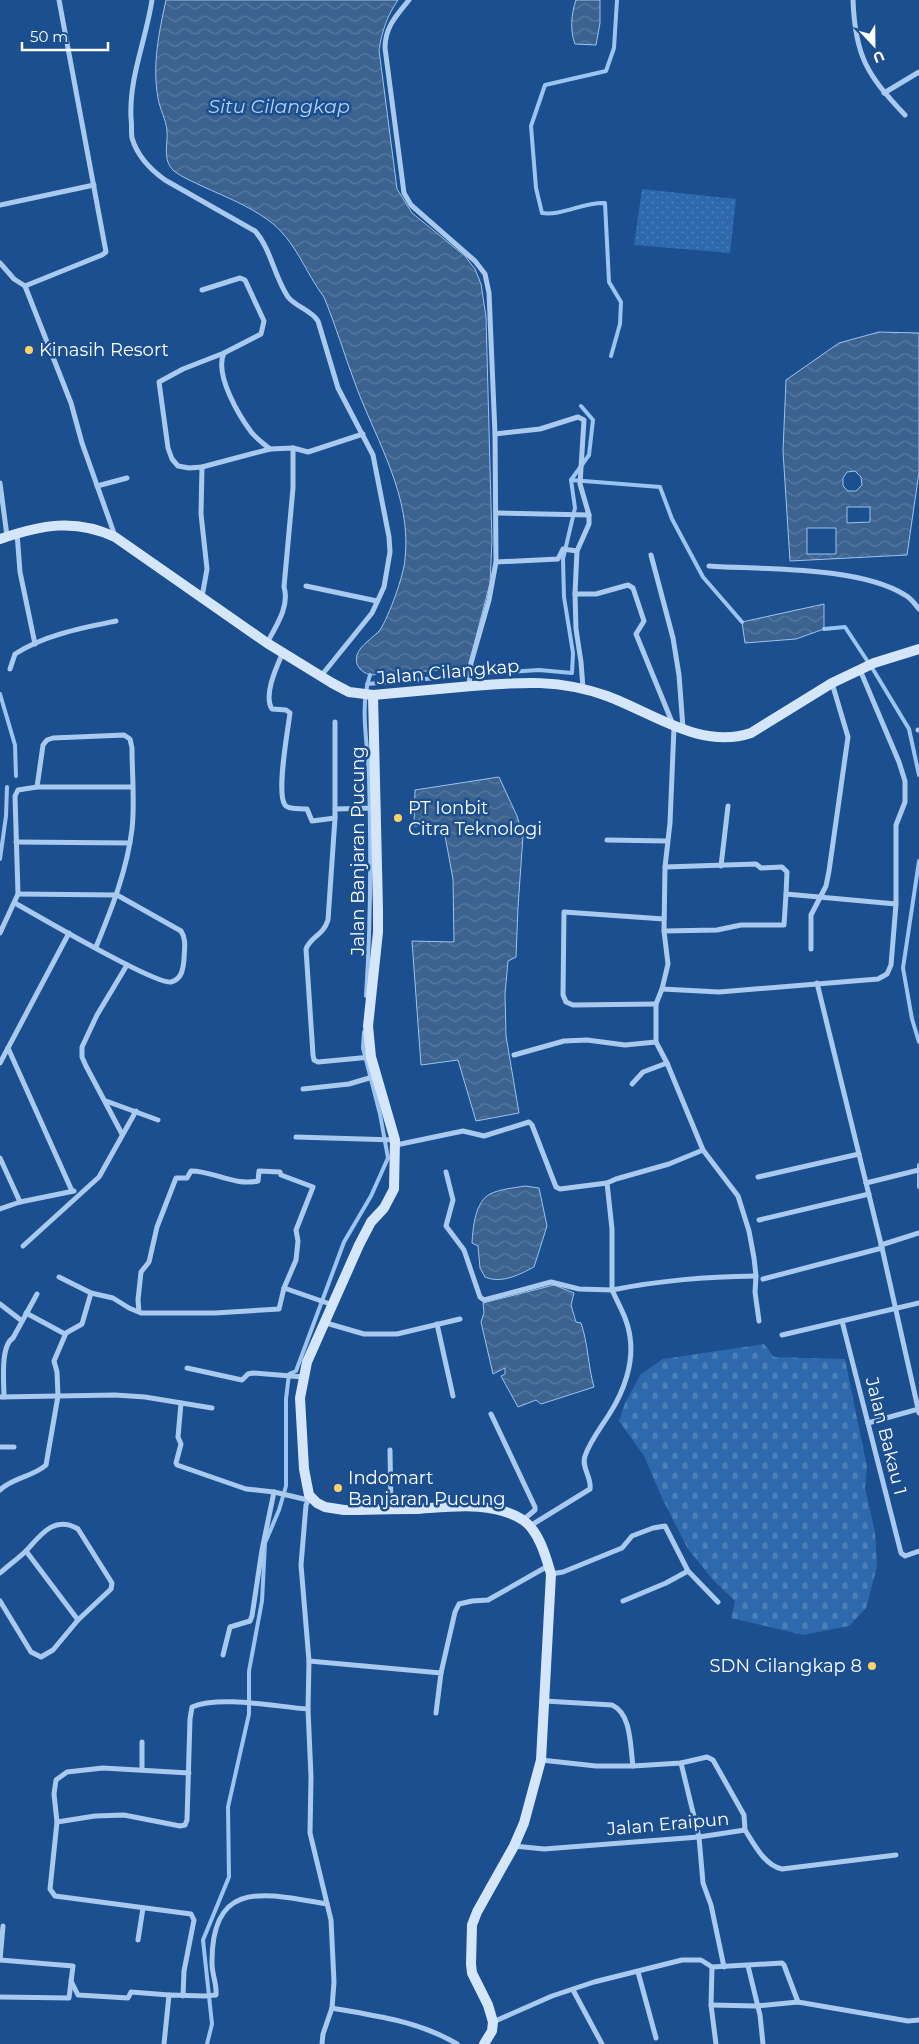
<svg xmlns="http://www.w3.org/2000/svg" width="919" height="2044" font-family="Montserrat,sans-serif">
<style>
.grass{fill:url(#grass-dots)}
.cemetery{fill:url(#cemetery-stones)}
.water{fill:url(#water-waves);stroke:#9cc4f0;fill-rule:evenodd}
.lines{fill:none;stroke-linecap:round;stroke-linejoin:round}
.stream{stroke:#9cc4f0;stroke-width:4}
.street{stroke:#a9c9ee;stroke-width:5}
.secondary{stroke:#d6e6fa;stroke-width:10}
.poi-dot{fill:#ffd166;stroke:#1b4f8f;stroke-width:2}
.labels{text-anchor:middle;stroke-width:5;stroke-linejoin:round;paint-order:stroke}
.poi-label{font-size:18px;fill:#fff;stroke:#1b4f8f;text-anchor:start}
.street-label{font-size:18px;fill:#fff;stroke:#1b4f8f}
.water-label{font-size:19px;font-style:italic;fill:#b5d3f5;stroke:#1b4f8f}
</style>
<defs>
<pattern id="grass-dots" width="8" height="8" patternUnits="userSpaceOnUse" patternTransform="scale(1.25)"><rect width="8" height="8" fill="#2e69ad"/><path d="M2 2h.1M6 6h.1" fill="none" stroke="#4d80b9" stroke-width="1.8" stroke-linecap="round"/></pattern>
<pattern id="cemetery-stones" width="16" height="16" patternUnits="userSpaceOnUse" patternTransform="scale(1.25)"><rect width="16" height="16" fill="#2e69ad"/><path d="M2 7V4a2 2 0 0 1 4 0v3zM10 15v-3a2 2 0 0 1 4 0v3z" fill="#4d80b9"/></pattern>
<pattern id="water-waves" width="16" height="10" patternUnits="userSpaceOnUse" patternTransform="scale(1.25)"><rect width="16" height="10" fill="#3c6290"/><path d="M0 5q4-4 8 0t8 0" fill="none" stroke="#597aa1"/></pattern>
</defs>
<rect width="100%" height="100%" fill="#1b4f8f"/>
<path class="grass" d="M642 189 736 199 730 253 634 245Z"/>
<path class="cemetery" d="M764 1344 774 1357 845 1359 867 1467 865 1488 875 1532 877 1567 866 1608 849 1626 803 1635 731 1618 735 1601 714 1581 688 1549 662 1498 644 1456 619 1421 625 1403 641 1374 663 1359Z"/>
<g class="water">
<path d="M166 0H398C387 16 382 31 379 50L397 189 412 213 465 256 475 269 481 284 486 317 492 541 490 583 468 668 370 675C361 672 354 665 357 655 360 645 373 638 380 630 389 616 404 575 405 559 412 497 377 442 356 386 345 357 336 326 324 297 305 272 295 239 268 220 249 206 226 197 204 187 194 182 183 178 174 171 162 160 168 145 167 131 166 119 160 110 158 98 152 65 159 32 166 0Z"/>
<path d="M576 0H600V23L596 45 575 44C570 31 571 14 576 0Z"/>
<path d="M879 332 919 333V472L907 555 790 561 783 451 786 380 839 343ZM855 471 861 477 862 485 856 491H848L843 486V478L847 472ZM870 507V522L847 523V507ZM807 528H836V554H807Z"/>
<path d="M824 604V629L796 639 745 643 742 622Z"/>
<path d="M499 777 517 816 523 836 518 907 516 957 508 961 505 994 506 1036 519 1113 476 1121 458 1060 421 1065 412 941 454 942 453 879 443 825 414 826 415 790Z"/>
<path d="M525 1186 539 1188 547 1226 534 1267C519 1275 501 1284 485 1277L480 1268 478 1246 472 1243C473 1227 475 1202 490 1194 500 1189 514 1188 525 1186Z"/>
<path d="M554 1285 574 1293 571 1305 576 1322 581 1323C588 1343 588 1366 594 1387L541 1404 536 1400 518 1407 501 1376 505 1374V1368L493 1374 481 1322 484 1313 483 1303Z"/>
</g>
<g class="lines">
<g class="stream">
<path d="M611 356 620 324 621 302 609 282 605 203C583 202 562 216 542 213L536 188 531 126 545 85 606 71 614 48 617 0"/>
<path d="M571 480 660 487 672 519 703 577 742 622"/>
<path d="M824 629 845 627 874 671 909 729 919 775"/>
<path d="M473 674 539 670 572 673 573 653 564 597 563 559 575 508 571 480 589 455 593 420 581 406"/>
<path d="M367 684 460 676"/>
<path d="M0 694 15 745 16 776"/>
<path d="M0 859 6 816 7 787"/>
<path d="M919 861 903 968 912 1019 919 1042"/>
<path d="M366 996C371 923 371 850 369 777 368 742 359 709 370 675"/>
<path d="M919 1165V1187"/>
<path d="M207 2044 212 2024 203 1940 229 1877 228 1807 249 1714V1671L262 1601 265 1543 279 1510 286 1486V1399L289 1374 296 1371 344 1242 371 1196 388 1158 380 1114 363 1048 364 1032"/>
</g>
<g class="street">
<path d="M152 0C146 40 129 77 131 118 132 124 131 132 132 138 137 155 151 170 165 180L255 231C271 249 274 276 288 297 296 307 311 310 318 321L338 388 373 455 389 537 390 552 384 587 372 613 321 676"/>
<path d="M409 0C396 16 385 27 385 48L404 193 411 205 475 261 485 274 489 293 495 434 496 562 489 600 471 663 469 686"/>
<path d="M853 0C855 56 867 75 905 115"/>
<path d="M884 93 919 72"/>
<path d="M0 205 94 185"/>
<path d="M0 263 14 279 25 286 71 403 82 443 115 536"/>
<path d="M25 286 102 255 106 252 59 0"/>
<path d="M202 290 240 278 245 280 264 321 261 334 224 353C214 374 239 416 252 433 257 439 264 444 270 449"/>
<path d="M224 353 183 369 159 382 168 448 172 459 178 466 189 468 202 467 270 449 293 448 308 452 363 434"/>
<path d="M495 434 540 429 578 417 584 420 580 484 589 515V524L577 551 575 594 576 629 581 662 583 688"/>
<path d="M0 483 7 536"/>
<path d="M97 486 127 478"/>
<path d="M497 513 589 515"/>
<path d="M17 533 20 572 35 644"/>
<path d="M651 555 673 638 679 675 683 728"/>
<path d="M496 562 558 559 563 549 577 551"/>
<path d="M709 566C765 570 858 566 905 595 911 598 915 604 919 609"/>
<path d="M306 586 377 601"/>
<path d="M575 594H596L628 585 633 588 644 621 636 634 674 727 670 823 665 867 664 931 668 964 662 989 656 1004V1042L667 1063 703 1150 738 1196 749 1231 754 1258 756 1276 755 1292 759 1321"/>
<path d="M202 597 207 569 201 514 202 467"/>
<path d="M267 643C276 626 290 606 284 587L293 488V448"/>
<path d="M283 652C277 666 263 695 272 709L286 710 290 713C288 730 276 793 285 805 289 810 301 808 307 809L312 821 335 818"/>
<path d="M10 669 15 654C44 635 82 628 116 621"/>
<path d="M335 722V818L328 920C323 936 311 936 306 949L313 1055 314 1060 318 1062 371 1057"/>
<path d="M918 730H919"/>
<path d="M37 787 43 745 47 740 53 738 124 735 130 739 132 748C132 774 135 803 132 829 127 870 112 908 96 947"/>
<path d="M335 809 375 808"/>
<path d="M607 840 667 841"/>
<path d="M16 842 130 843"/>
<path d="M721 866 728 806"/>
<path d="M665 867 756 864 761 868 782 867 787 872 786 894 896 904"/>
<path d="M15 903C36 915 156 985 171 982 182 979 183 969 184 960 184 950 187 940 181 931L117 895 18 894"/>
<path d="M664 931 717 930 741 925H784L786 894"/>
<path d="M0 933 18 894 15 796 18 790 37 787H132"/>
<path d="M811 949V915L826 886 829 871 848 737 832 683"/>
<path d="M817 983 882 1248 919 1413"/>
<path d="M662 989 719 992 878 979 887 974 891 965 896 904V825L905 802V781L899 762 860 670"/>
<path d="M656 1004 573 1005 566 1002 563 995 564 912 664 919"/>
<path d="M8 1048 72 1191"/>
<path d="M514 1055 564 1041 587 1040 625 1045 656 1042"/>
<path d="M0 1063 69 933"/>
<path d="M632 1084 643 1072 667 1063"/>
<path d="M303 1089 349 1084 376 1076"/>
<path d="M106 1101 158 1120"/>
<path d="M122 1134 86 1066 82 1057V1047L97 1015 127 965"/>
<path d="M296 1137 395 1140"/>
<path d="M396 1145 463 1131 484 1136 529 1122 532 1125 556 1187 560 1189 607 1183"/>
<path d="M703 1150 669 1164 616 1179 607 1183 612 1229V1290C662 1280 705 1277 756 1276"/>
<path d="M0 1158 20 1202"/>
<path d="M446 1172 453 1200 446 1226 464 1250 480 1297 484 1300 551 1282 579 1289 612 1290C619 1305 628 1320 630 1337 634 1363 624 1391 610 1413 602 1426 590 1441 585 1456 581 1468 592 1477 590 1489L530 1526"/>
<path d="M758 1177 859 1154"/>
<path d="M866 1183 919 1170"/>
<path d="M0 1209 20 1202 74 1191"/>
<path d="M759 1220 869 1194"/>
<path d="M881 1245 919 1233"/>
<path d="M23 1246 99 1177 136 1111"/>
<path d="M59 1277 91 1293 113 1298 129 1308 141 1313H215L279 1309 284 1288 296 1260 298 1241 296 1230 313 1187 281 1175 280 1172 259 1171 258 1181C233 1186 214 1171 191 1171L187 1178H176L157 1227 149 1262 141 1272 138 1300 139 1312"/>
<path d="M763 1279 882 1248"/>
<path d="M284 1288 333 1305"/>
<path d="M0 1304 22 1321"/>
<path d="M26 1313 65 1334"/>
<path d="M842 1321 901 1553 905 1556 919 1551"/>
<path d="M326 1323 364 1334H397L460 1319"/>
<path d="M437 1324 453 1396"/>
<path d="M782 1335 919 1303"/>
<path d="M187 1368 242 1380 248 1374 253 1373 303 1377"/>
<path d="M0 1397 115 1395 145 1397 212 1408"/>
<path d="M4 1397C4 1382 0 1346 13 1338L37 1294"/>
<path d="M181 1403 178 1437 181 1444 176 1463 177 1465 246 1489 274 1492 308 1500"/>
<path d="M491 1414 535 1507V1510L523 1520"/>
<path d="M868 1423 919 1409"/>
<path d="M0 1447H14"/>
<path d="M390 1450 391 1509"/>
<path d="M0 1490C13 1477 33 1477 46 1465L58 1396 57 1372 54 1361 66 1333 82 1324 91 1293"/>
<path d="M310 1497 306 1505 301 1565 309 1661 308 1709 311 1777 310 1833 331 1920 334 1982 332 2008 323 2034 322 2044"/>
<path d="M26 1551 78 1620"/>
<path d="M0 1573C9 1565 19 1558 27 1550 41 1534 55 1515 78 1529L112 1583 111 1589 78 1620 53 1650 41 1657 31 1652 0 1601"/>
<path d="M551 1574 563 1572 622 1548 632 1536 653 1528 665 1526 688 1571 718 1602"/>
<path d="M623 1601 666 1583 688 1571"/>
<path d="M223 1655 230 1627 250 1621 252 1616 262 1550 274 1492"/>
<path d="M309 1661 441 1673 436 1713"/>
<path d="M441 1673 455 1612 459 1604 472 1601 488 1600 548 1566"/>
<path d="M545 1701 612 1705C632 1714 630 1747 633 1766"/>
<path d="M541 1760 596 1766H633L681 1763 707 1757 713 1760 744 1815 745 1830"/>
<path d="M681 1763 699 1837 703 1883 711 1905 724 1967"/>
<path d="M142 1769V1742"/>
<path d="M57 1822 95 1816 124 1815 180 1826 185 1825 187 1820 190 1719 192 1707C220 1695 277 1707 308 1709"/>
<path d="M514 1846 544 1849 699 1837 745 1830C754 1844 765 1866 782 1869L896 1855"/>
<path d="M138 1940 143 1908"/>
<path d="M0 1960 3 1926"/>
<path d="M748 1966 760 2015 763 2044"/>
<path d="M712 1967 711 2005 716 2044"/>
<path d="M638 1972 656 2038"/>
<path d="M71 1981 78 1995 128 1998 131 1992 169 1995"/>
<path d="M573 1990 602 2044"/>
<path d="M183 1996 184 1971 194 1920 191 1914 55 1896 50 1889 57 1822 54 1794 56 1780 67 1772 103 1768 189 1773"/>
<path d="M0 1997 69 1998 73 1966 0 1960"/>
<path d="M711 2005 756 2006 798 2002 908 2021 919 2020"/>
<path d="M332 2008C375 2016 419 2021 457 2044"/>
<path d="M493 2022 552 1996 594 1982 682 1960H701L712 1967 782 1963 784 1965 798 2002"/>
<path d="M164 2044 169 1995 205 1996 216 1995C217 1984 212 1974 212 1964 211 1877 266 1894 327 1904"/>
</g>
<g class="secondary">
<path d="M0 539C41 525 75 518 115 537L267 643 332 683 349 692 373 695C406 692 439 689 472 686 521 682 560 679 607 696 653 713 701 750 751 733L832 683 874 663 919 649"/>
<path d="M373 695 378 909V932L368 1026 371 1057 395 1140 394 1189 384 1208 371 1222 359 1245 307 1362 300 1398 304 1469 309 1495 317 1503 325 1507 344 1510C367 1510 391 1509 414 1509 449 1507 492 1500 523 1520 539 1531 546 1557 551 1574L541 1760 524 1823 514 1846 477 1912 472 1925 471 1964 472 1973 488 2005 493 2022 492 2031 484 2044"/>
</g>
</g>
<g class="poi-dot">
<circle cx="29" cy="350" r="5"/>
<circle cx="398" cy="818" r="5"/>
<circle cx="338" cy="1488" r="5"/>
<circle cx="872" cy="1666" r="5"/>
</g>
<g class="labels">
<g class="poi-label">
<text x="39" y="356">Kinasih Resort</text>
<text x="408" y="814">PT Ionbit<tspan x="408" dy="21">Citra Teknologi</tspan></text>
<text x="348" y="1484">Indomart<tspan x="348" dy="21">Banjaran Pucung</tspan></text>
<text x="862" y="1672" text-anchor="end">SDN Cilangkap 8</text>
</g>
<g class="street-label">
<text transform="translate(448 672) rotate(-5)" y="6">Jalan Cilangkap</text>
<text transform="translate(358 851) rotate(-90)" y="6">Jalan Banjaran Pucung</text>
<text transform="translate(886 1436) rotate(76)" y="6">Jalan Bakau 1</text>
<text transform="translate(668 1824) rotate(-5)" y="6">Jalan Eraipun</text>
</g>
<g class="water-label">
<text x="279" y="113">Situ Cilangkap</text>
</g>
</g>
<g transform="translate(874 45) rotate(158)" stroke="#1b4f8f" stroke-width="4" paint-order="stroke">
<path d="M0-4L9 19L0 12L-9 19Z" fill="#ffffff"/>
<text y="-8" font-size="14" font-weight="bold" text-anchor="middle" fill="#ffffff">U</text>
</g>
<path d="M22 42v8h86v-8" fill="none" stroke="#ffffff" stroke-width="2.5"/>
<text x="30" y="42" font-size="15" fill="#ffffff" stroke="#1b4f8f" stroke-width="4" paint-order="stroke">50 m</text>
</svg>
